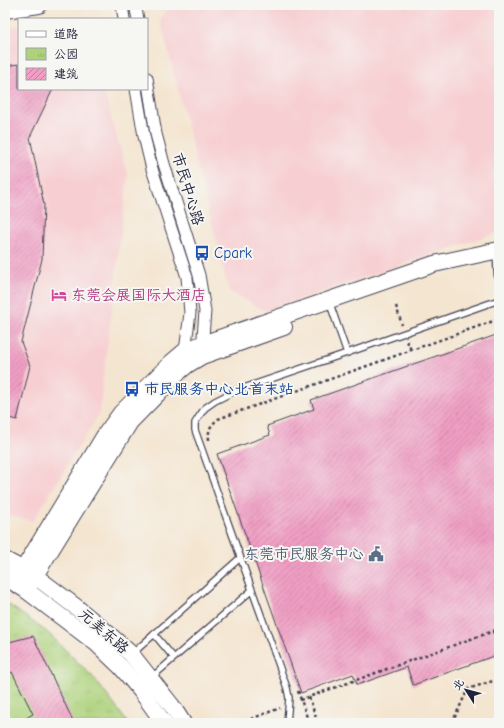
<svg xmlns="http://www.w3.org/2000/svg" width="504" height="728" font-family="'Comic Neue','LXGW WenKai TC',sans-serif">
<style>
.built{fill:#f7cfd2}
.park{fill:url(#park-tufts);stroke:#687a5b}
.building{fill:url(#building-hatch)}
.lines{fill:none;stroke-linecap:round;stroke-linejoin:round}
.lane-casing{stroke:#423f51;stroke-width:8}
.street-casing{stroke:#423f51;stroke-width:13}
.secondary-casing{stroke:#423f51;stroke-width:18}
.path{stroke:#423f51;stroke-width:2.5;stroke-dasharray:3 3;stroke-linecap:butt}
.lane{stroke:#fff;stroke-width:5.5}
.street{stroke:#fff;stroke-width:11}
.secondary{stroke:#fff;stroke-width:16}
.labels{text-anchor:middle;stroke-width:4;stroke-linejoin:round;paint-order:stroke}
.street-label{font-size:15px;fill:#22223b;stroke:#f6f6f2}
.transit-label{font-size:15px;fill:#164399;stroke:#f6f6f2;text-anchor:start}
.hotel-label{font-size:15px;fill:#b23c85;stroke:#f6f6f2;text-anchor:start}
.service-label{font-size:15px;fill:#4e5e75;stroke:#f6f6f2;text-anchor:end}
</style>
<defs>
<pattern id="park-tufts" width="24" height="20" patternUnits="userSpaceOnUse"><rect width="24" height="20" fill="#add27b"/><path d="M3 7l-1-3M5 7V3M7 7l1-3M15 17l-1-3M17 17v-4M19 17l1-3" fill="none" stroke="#95b46b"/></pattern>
<pattern id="building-hatch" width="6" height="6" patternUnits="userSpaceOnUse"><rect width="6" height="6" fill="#f09ec3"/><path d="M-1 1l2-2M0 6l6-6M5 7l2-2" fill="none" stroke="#c280a0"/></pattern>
</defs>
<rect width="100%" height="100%" fill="#f6f6f2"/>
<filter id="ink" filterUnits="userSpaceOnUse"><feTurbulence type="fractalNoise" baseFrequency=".025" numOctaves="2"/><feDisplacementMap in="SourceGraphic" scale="8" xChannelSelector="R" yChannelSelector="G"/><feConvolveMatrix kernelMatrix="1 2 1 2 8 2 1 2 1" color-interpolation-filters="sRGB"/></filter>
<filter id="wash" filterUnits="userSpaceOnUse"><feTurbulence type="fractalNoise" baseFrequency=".012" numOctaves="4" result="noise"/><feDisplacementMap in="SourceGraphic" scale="16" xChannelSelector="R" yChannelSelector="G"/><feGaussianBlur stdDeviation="0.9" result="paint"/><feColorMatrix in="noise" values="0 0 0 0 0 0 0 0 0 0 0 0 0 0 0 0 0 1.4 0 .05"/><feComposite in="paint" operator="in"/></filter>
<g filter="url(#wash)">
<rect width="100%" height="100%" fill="#f4e5d0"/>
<g class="built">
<path d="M170 5H499V234H493L265 311 229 291 160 19Z"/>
<path d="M19 26V89H103L128 175 99 414 33 521 5 514V28Z"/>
</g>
<path class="park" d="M5 602 47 632 93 677 128 723H5Z"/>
<g id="blocks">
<g class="building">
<path d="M19 64V89H53L30 137 44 205 42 259 21 342 30 366 17 420 5 417V66Z"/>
<path d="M499 334V654L413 685 407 667 357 685 353 674 301 693 217 454 270 435 267 426 314 409 311 400Z"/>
<path d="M33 636 74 723H18L33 714 12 672 5 674V643Z"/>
</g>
</g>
</g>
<g filter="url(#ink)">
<use href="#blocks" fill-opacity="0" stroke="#423f51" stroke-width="1"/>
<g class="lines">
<g class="lane-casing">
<g id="lane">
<path d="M496 251C497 261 496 273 499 282"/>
<path d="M347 353 499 300"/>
<path d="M154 634 174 658"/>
<path d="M133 653 240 558"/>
<path d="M151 678 252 590"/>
<path d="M287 723 289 698 287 688 195 430V423L200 415 205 408 215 401 235 391 347 353 329 301"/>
</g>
</g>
<g class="street-casing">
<g id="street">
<path d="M122 5 124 19"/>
<path d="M135 5 138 19"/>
<path d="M147 78 156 134 164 164 199 275 205 311 202 350"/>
<path d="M136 89 144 136 152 169 187 277 190 313 185 351 186 357"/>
</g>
</g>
<g class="secondary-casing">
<g id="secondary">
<path d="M5 10 39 5"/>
<path d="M5 560 35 576 76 607 105 631 131 654 172 706 183 723"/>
<path d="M5 577 26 590 96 643 121 667 141 691 164 723"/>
<path d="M15 583 105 435 121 413 172 362 185 351 202 344 434 264 499 250"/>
<path d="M26 590 130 422 181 370 187 365 202 356 284 327"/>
</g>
</g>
<g class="path">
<path d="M396 306 402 325"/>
<path d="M407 341 411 350"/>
<path d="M209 440C208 429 210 426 218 419L499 319"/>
<path d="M493 631 499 647"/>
<path d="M298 691 309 723"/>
<path d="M309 697 318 723"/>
<path d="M300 700 499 629"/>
<path d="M240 723 280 708"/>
<path d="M452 723 468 689 499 679"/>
</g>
<use href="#lane" class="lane"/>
<use href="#street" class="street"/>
<use href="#secondary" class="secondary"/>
</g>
</g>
<defs>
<g id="bus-bare" transform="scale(1.2)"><path d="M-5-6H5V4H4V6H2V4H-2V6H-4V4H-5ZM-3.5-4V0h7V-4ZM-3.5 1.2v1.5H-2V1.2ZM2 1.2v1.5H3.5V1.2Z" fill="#1a4fb4" stroke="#f6f6f2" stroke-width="2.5" paint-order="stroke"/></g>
<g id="hotel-bare" transform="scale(1.2)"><path d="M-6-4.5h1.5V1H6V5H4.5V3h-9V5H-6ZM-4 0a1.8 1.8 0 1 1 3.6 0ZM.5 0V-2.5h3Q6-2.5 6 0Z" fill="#d1479c" stroke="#f6f6f2" stroke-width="2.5" paint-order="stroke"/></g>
<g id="civic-bare" transform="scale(1.2)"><path d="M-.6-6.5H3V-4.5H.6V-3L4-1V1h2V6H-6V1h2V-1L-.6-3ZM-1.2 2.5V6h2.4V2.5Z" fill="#5c6f8a" stroke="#f6f6f2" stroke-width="2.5" paint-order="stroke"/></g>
</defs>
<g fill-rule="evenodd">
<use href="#bus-bare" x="202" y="253"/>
<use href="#hotel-bare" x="59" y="295"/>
<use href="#bus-bare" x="132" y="389"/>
<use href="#civic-bare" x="376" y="554"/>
</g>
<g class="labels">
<g class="street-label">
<text transform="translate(188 189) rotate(73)" y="5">市民中心路</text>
<text transform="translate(104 631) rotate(41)" y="5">元美东路</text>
</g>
<g class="transit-label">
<text x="214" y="258">Cpark</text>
<text x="144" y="394">市民服务中心北首末站</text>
</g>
<g class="hotel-label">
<text x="71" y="300">东莞会展国际大酒店</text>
</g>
<g class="service-label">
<text x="364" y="559">东莞市民服务中心</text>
</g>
</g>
<rect width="504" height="728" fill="none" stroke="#f6f6f2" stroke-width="20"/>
<rect x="18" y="18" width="130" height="72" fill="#f6f6f2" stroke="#a1a1a9"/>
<rect x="26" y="31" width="20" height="6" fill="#ffffff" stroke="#a1a1a9"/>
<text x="54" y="38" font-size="12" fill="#22223b">道路</text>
<rect x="26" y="48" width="20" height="12" fill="url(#park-tufts)" stroke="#a1a1a9"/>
<text x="54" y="58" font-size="12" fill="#22223b">公园</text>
<rect x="26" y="68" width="20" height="12" fill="url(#building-hatch)" stroke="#a1a1a9"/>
<text x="54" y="78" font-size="12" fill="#22223b">建筑</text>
<g transform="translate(466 690) rotate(306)" stroke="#f6f6f2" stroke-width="3" paint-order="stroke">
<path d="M0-3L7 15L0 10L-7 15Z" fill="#22223b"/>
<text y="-6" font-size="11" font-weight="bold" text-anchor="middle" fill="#22223b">北</text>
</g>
</svg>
